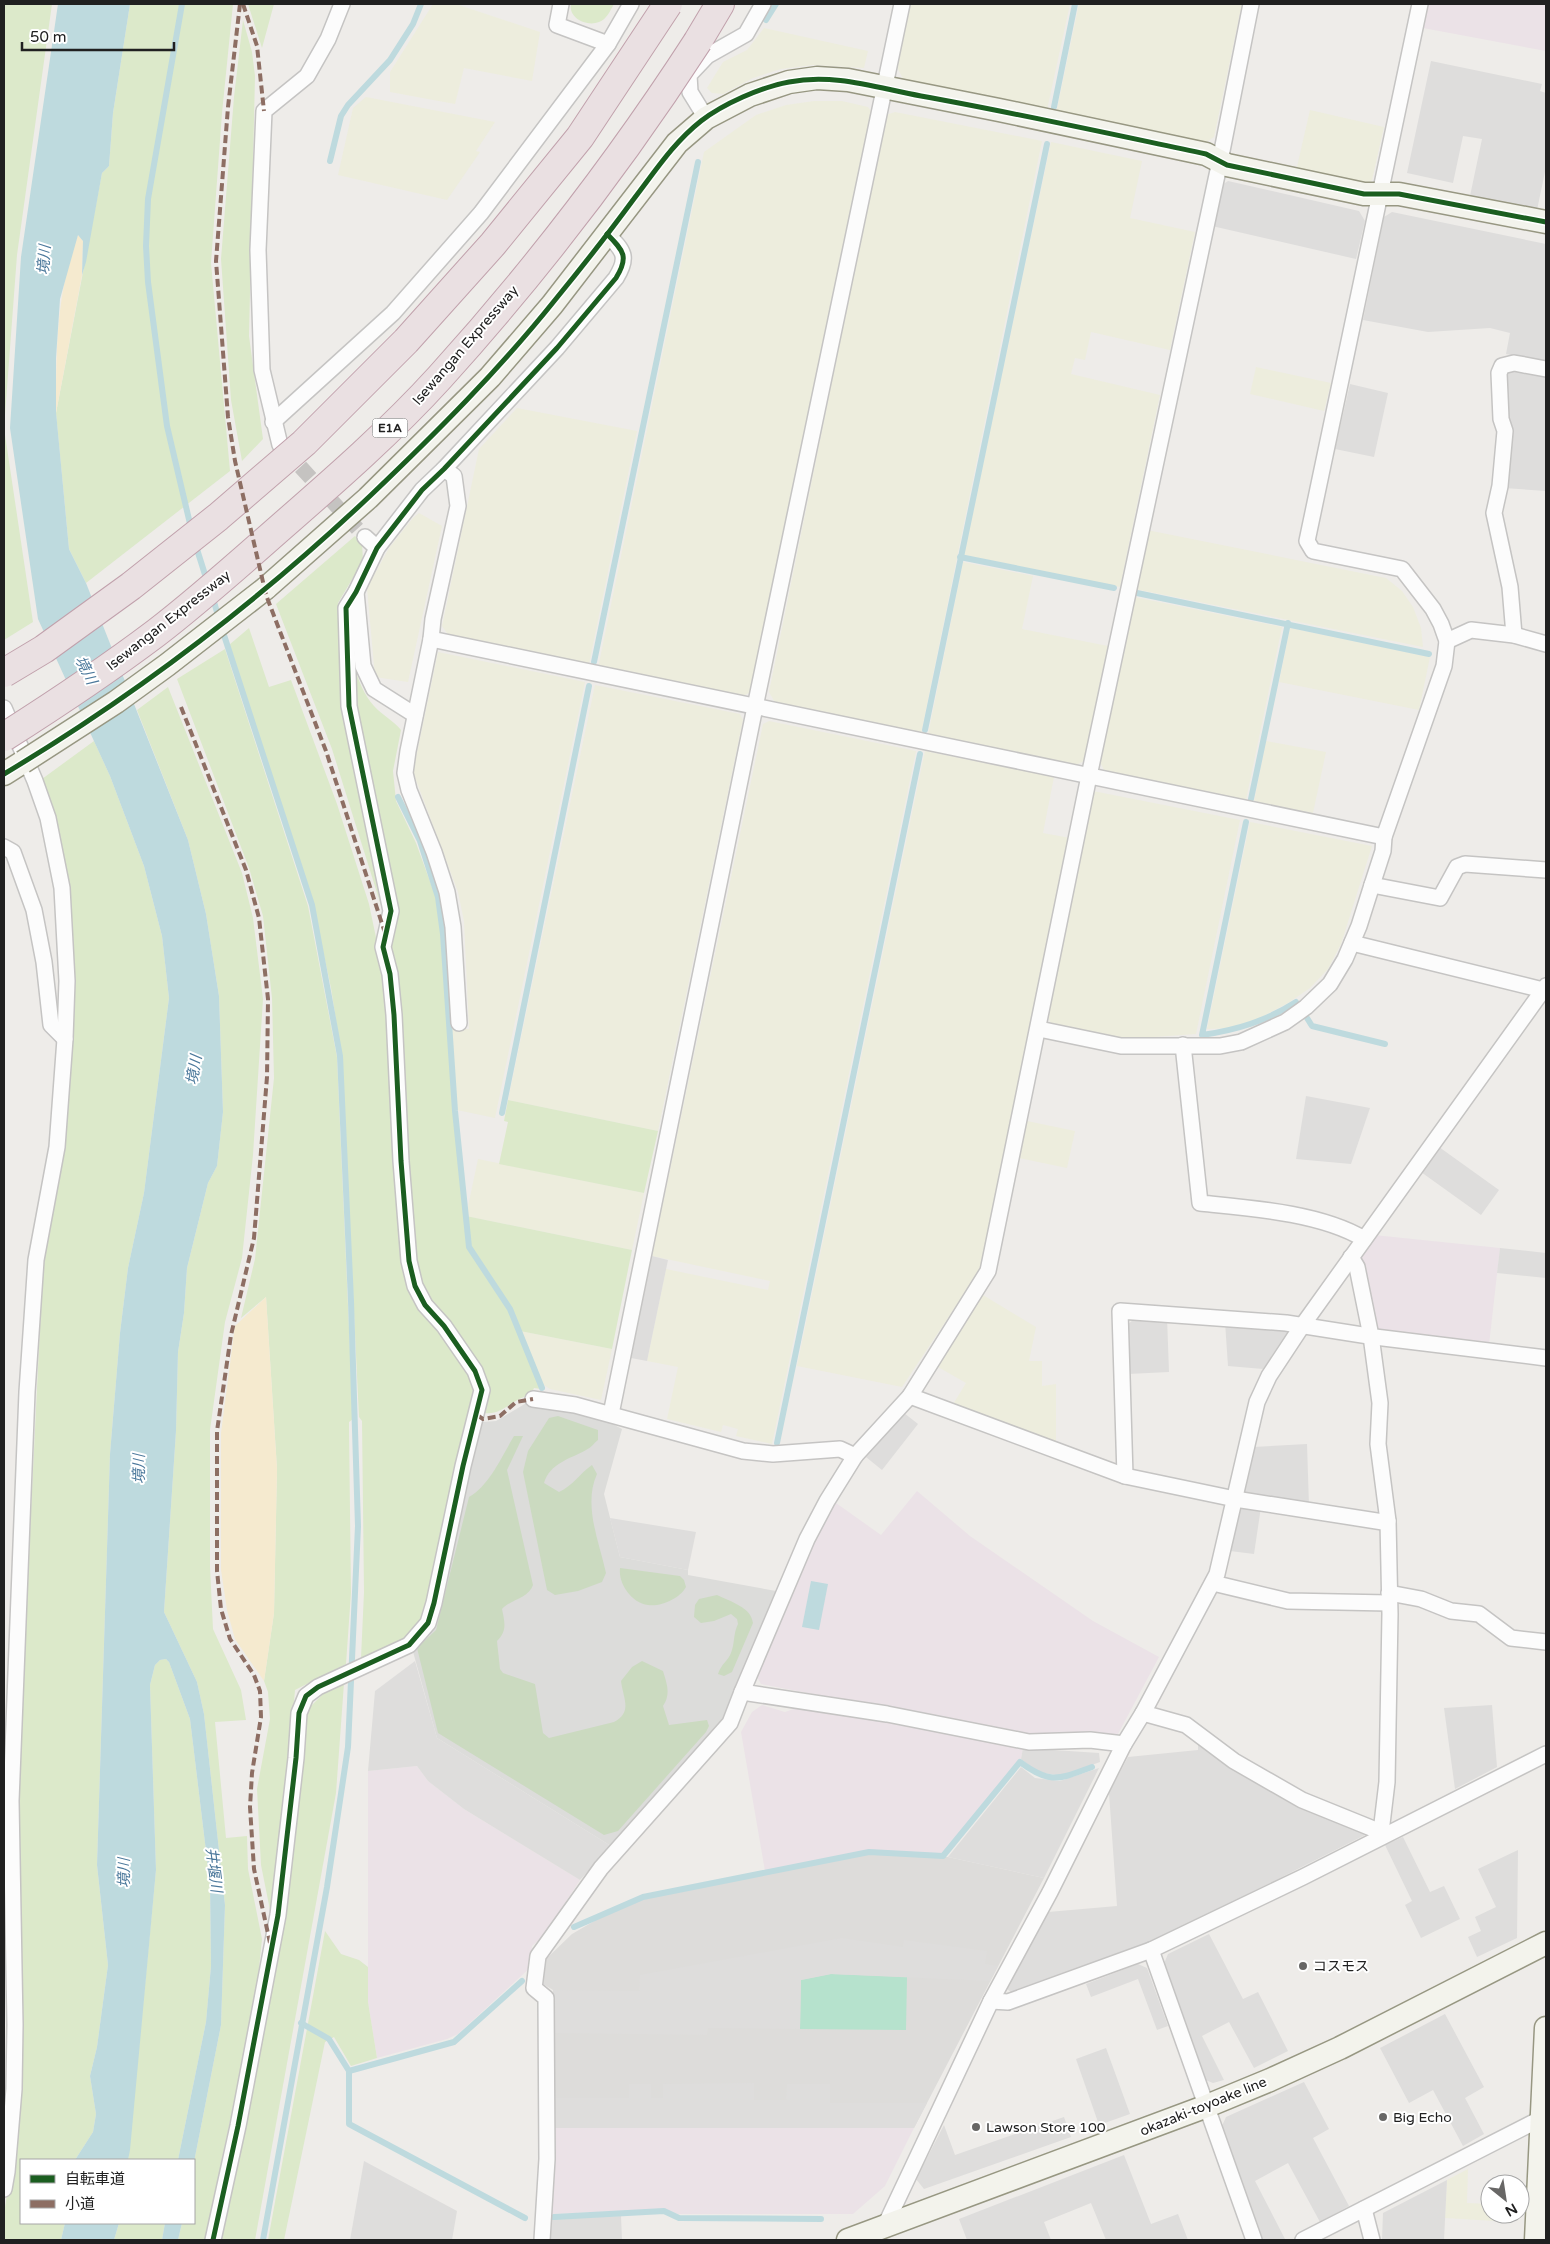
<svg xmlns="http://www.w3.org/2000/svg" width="1550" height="2244" font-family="'Varela Round','Noto Sans JP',sans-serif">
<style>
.residential{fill:#dddcda}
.industrial{fill:#ebe2e7}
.religious{fill:#dcdcda}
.farmland{fill:#ededdd}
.grass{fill:#dce9ca}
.forest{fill:#cbdac0}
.sand{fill:#f5eacf}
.pitch{fill:#b6e2cd}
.parking{fill:#dedddc}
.water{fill:#bedade}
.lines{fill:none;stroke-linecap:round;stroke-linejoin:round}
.stream{stroke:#bedade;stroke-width:6}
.street-tunnel{stroke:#c5c3c1;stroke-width:15;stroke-dasharray:15 8;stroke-linecap:butt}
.street-casing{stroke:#c5c4c3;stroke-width:18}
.secondary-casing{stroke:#979782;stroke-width:25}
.highway-casing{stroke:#c1a1ac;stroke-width:30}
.street{stroke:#fcfcfc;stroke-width:15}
.secondary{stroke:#f3f3ec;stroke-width:22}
.highway{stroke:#eae0e2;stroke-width:28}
.secondary-bridge-casing{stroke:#979782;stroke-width:25;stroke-linecap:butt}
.highway-bridge-casing{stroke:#c1a1ac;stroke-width:30;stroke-linecap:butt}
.secondary-bridge{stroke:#f3f3ec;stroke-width:22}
.highway-bridge{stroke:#eae0e2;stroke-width:28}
.quiet{stroke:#8d6e63;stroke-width:4;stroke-dasharray:8 4;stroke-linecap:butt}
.cycleway-casing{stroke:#fff;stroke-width:8}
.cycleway{stroke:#1b5e20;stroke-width:5}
.poi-dot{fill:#686766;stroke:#fff;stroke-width:2}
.labels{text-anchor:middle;stroke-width:4;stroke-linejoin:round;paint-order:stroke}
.shield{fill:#fff;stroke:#636363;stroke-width:1}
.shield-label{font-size:12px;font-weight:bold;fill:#202020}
.street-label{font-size:14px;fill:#202020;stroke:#fff}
.poi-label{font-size:14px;fill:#202020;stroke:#fff;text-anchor:start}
.water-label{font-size:15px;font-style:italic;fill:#4b789b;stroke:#fff}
</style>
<rect width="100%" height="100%" fill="#eeece9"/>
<path class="residential" d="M868 1853 948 1857 1044 1878 914 2128H553V1990L543 1984 545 1960 572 1934 615 1909 644 1898Z"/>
<g class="industrial">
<path d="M1428 4H1546V51L1423 28Z"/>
<path d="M1374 1235 1500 1248 1489 1345 1374 1330 1358 1259Z"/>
<path d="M917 1491 970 1536 1093 1621 1159 1657 1118 1734 1031 1736 761 1684 757 1677 818 1532 836 1503 881 1535Z"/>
<path d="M762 1705 785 1712 805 1705 1023 1748 1021 1759 942 1855 870 1851 765 1871 741 1732 752 1712Z"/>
<path d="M417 1766 428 1781 464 1809 580 1880 545 1934 532 1946 531 1967 458 2034 447 2039 377 2058 368 2002V1771Z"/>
<path d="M553 2128H914L885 2186 853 2214H678L664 2209 552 2214Z"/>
</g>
<path class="religious" d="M528 1402 601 1418 622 1429 604 1494 620 1557 688 1570V1575L776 1591 733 1694 725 1723 611 1846 437 1738 412 1648 483 1422 496 1421Z"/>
<g class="farmland">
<path d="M433 4H456L540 32 532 81 464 68 455 104 390 92V72Z"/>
<path d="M910 4H1070L1047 110 903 79 897 67Z"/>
<path d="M1079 4H1242L1214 137 1203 144 1056 114Z"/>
<path d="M764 28 868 51 864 68 813 65 781 69 753 78 723 94 712 93 707 88 723 62 747 50Z"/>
<path d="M366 97 495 122 476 151 480 152 447 200 338 175 353 108Z"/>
<path d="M814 101H842L868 107 873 114 755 690 741 697 598 668 704 152 756 115 786 105Z"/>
<path d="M1310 110 1384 127 1372 180 1364 186 1296 171Z"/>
<path d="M895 112 1042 141 921 734 777 706 769 692 886 115Z"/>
<path d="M1051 142 1142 161 1130 218 1195 232 1170 350 1091 332 1085 360 1075 358 1071 374 1160 395 1120 587 964 555Z"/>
<path d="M1256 367 1331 383 1324 411 1250 394Z"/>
<path d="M517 408 637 431 589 664 449 636 442 626 479 449Z"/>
<path d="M419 513 442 526 408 682 375 677 367 588 389 548 413 518Z"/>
<path d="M1147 530 1386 578 1402 591 1413 607 1421 628 1423 647 1135 589Z"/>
<path d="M963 562 1033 576 1022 629 1108 646 1084 761 1076 765 928 735Z"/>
<path d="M1134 597 1282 627 1246 800 1105 772 1100 762Z"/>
<path d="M1290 628 1430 657 1419 710 1279 682Z"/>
<path d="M438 652 585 682 495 1118 457 1110 449 1029H469L464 921 458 892 413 772Z"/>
<path d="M595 685 740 714 743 720 658 1131 508 1100Z"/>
<path d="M769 721 916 751 772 1444 736 1436 738 1429 723 1425 721 1432 667 1419 678 1367 647 1361 666 1269 768 1290 770 1281 652 1256 763 724Z"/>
<path d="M1266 741 1326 752 1313 813 1254 802Z"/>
<path d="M925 751 1054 777 1043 833 1070 838 980 1270 902 1387 797 1366Z"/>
<path d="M1093 791 1240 820 1196 1034 1126 1039 1051 1023 1047 1016Z"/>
<path d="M1250 822 1372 846 1341 944 1328 969 1310 988 1288 1003 1256 1020 1232 1028 1207 1029Z"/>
<path d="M1027 1121 1075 1131 1067 1168 1019 1158Z"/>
<path d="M478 1159 644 1193 632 1250 466 1216Z"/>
<path d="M983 1295 1036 1327 1029 1361H1042V1386L1056 1384V1446L952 1406 966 1383 938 1367Z"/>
<path d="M520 1331 612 1349 601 1400 550 1389 541 1383Z"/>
<path d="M1468 2169 1467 2203 1490 2204V2214H1511V2222L1445 2218 1447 2180Z"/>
</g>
<g class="grass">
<path d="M4 4H52L17 255 4 428 33 622 4 640Z"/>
<path d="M130 4H233L222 113 211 263 230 471 86 583 69 549 56 413 102 173 109 166 113 113Z"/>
<path d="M248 4H274L262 48Z"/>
<path d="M571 4H614C610 11 607 19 599 22 587 27 568 18 571 4Z"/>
<path d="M243 20 252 52 255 76 249 336 263 439 242 461 231 400 221 259 234 97Z"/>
<path d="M355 536 362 543 363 561 338 603 342 702 383 912 332 749 276 604Z"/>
<path d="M249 628 269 687 291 680 337 804 369 904 383 971 401 1257 409 1287 421 1309 468 1372 474 1383 475 1394 424 1617 406 1638 361 1658 364 1592 362 1421 359 1417 342 1059 331 988 313 904 229 645Z"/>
<path d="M225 649 308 906 337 1057 353 1419 349 1422V1429L351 1593 346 1664 295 1690 282 1838 271 1915 261 1865 257 1789 270 1719 268 1692 264 1681 274 1613 277 1469 266 1297 241 1318 255 1259 274 1078 272 998 263 916 249 868 177 679Z"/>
<path d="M354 667C359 681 364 695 374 706 383 716 393 720 401 730L393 771 396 801 416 843 436 898 441 934 453 1112 468 1248 508 1309 541 1389 534 1388 531 1395C512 1398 503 1416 484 1413 488 1397 490 1385 482 1370L430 1302 419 1284 412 1256 390 948 398 913 357 708Z"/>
<path d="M168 687 242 873 253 918 263 999 253 1155 242 1258 225 1322 210 1430V1567L213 1629 241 1690 246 1720 215 1722 226 1838 247 1836 248 1869 262 1939 256 1997 205 2240H178L182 2223H194V2162L221 2025 225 1905 204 1714 197 1682 164 1612 176 1431 178 1352 184 1313 187 1268 208 1183 217 1166 223 1112 219 996 206 914 188 840 137 710Z"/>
<path d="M94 741 110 776 144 866 162 936 169 998 144 1193 128 1268 120 1333 110 1454 97 1865 108 1965 97 2047 90 2076 96 2114 93 2132 75 2160H21V2223H65L61 2240H4V2214L15 2142 17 1800 43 1265 65 1138 72 1036V931L67 886 42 779Z"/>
<path d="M508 1100 658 1131 644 1193 499 1164 508 1122 504 1121Z"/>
<path d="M466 1216 632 1250 612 1349 520 1331 511 1308 471 1247Z"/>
<path d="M166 1659 169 1662 190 1719 210 1884 211 1966 206 2022 178 2160H128L156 1870 150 1685 155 1665 160 1660Z"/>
<path d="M344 1683 336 1793 255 2240H219L305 1712 323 1694Z"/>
<path d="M325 1931 341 1954 359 1960 368 1967V2002L377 2058 351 2066 334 2037 325 2042 284 2240H268Z"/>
<path d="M119 2223H165L162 2240H114Z"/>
</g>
<g class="forest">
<path d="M558 1416 598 1430V1440C594 1443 591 1448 586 1450 570 1459 550 1463 544 1483L559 1492C574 1485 579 1474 592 1465L597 1474C583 1505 599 1541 606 1573L602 1582 578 1591 555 1595 547 1590 523 1472 528 1451 549 1418Z"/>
<path d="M514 1436H523L507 1470 533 1585C529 1598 510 1600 502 1609 505 1623 507 1631 497 1641L500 1669 503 1673 535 1684 543 1733 549 1738 614 1722C633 1712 623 1698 621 1681L632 1667 642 1661 663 1671C667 1684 671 1694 663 1706L669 1725 707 1720 709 1726 706 1732 618 1831 604 1835 438 1733 417 1648 436 1630 469 1497C489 1486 502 1456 514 1436Z"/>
<path d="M620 1568 680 1576 684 1580 686 1587C680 1598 662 1607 648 1605 632 1603 618 1584 620 1568Z"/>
<path d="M717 1595C731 1602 751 1607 753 1623L732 1672 724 1676 718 1674C721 1664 728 1661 731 1653 735 1643 733 1634 738 1624L737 1619 731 1614 714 1621 701 1623 694 1617 695 1605 699 1599Z"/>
</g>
<g class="sand">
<path d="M78 235 83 241 82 275 56 413C56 352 56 293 78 235Z"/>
<path d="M266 1297 277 1469 274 1613 264 1681 235 1639 227 1610 221 1570V1433L235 1326Z"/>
</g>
<path class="pitch" d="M831 1974 907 1977 906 2030 800 2029 801 1980Z"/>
<g class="parking">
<path d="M1431 61 1542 84 1540 91 1546 93V167L1537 210 1470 196 1482 139 1463 136 1453 183 1407 173Z"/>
<path d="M1228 181 1359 211 1365 221 1356 259 1212 226 1222 185Z"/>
<path d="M1392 212 1546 244V362L1506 354 1510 333 1490 328 1428 332 1363 320 1384 217Z"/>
<path d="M1512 368 1546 376V491L1504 488 1505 376Z"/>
<path d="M1350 384 1388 393 1374 457 1335 449Z"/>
<path d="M1306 1096 1370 1108 1351 1164 1296 1159Z"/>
<path d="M1439 1147 1499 1190 1481 1215 1421 1172Z"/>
<path d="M1500 1248 1546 1253V1278L1497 1273Z"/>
<path d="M652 1256 668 1260 647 1361 631 1358Z"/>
<path d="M1140 1314 1167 1317 1169 1372 1128 1374 1126 1326Z"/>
<path d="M1225 1322 1287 1327 1289 1333 1263 1369 1228 1366Z"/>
<path d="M904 1413 918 1424 882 1470 866 1457Z"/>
<path d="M1307 1444 1309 1506 1243 1495 1253 1447Z"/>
<path d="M1241 1504 1261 1507 1254 1554 1230 1551Z"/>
<path d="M610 1518 696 1532 688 1570 620 1557Z"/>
<path d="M415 1661 437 1738 611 1846 580 1880 464 1809 428 1781 417 1766 368 1771 375 1691Z"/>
<path d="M1492 1705 1497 1767 1455 1789 1444 1708Z"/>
<path d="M1198 1741 1369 1833 1167 1935 1011 1992 1007 1989 1048 1912 1117 1906 1109 1793 1128 1757 1198 1750Z"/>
<path d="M1023 1748 1099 1753 1100 1762 1062 1776 1038 1772 1021 1759Z"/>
<path d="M1021 1767 1035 1778 1060 1781 1099 1768 1044 1878 948 1857Z"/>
<path d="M1403 1837 1430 1892 1444 1886 1460 1919 1421 1938 1405 1905 1412 1901 1385 1845Z"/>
<path d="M1518 1850 1517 1938 1477 1957 1468 1937 1481 1931 1475 1917 1496 1907 1478 1869Z"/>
<path d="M1209 1934 1243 1999 1258 1992 1288 2051 1254 2068 1229 2022 1202 2036 1224 2080 1213 2083 1203 2079 1163 1966 1168 1954Z"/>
<path d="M842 1938 903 1947 904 1940 987 1951 985 1964 998 1966 990 1981 831 1974 801 1980 800 2029 708 2028 707 2035 552 2033 553 1990 639 1991 640 1975Z"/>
<path d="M1138 1964 1147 1968 1168 2026 1157 2030 1138 1979 1091 1997 1086 1984Z"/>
<path d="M1445 2014 1484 2087 1465 2098 1484 2134 1463 2146 1433 2090 1409 2103 1380 2048Z"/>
<path d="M1106 2048 1130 2114 1099 2125 1076 2059Z"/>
<path d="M1304 2082 1329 2129 1313 2138 1349 2206 1320 2222 1288 2163 1255 2181 1285 2239 1263 2240 1222 2126 1226 2117Z"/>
<path d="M754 2083V2100H786L787 2084H830V2103H927L914 2128H553V2098H629V2084H651V2098H663V2084Z"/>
<path d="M1064 2117 1071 2137 924 2189 916 2179 944 2125 955 2155Z"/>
<path d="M1124 2155 1151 2224 1178 2214 1188 2240H1106L1091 2203 1044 2222 1051 2240H967L959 2219Z"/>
<path d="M364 2161 457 2211 452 2240H350Z"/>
<path d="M1447 2180 1444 2240H1382L1383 2213Z"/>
<path d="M621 2216 622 2240H550L552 2219Z"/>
</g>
<g class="water">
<path d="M58 4H130L113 113 109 166 102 173 86 262 82 275 83 241 78 235 60 299 56 358V412L69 549 86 583 188 840 206 914 219 996 223 1112 217 1166 208 1183 187 1268 184 1313 178 1352 176 1431 164 1612 197 1682 204 1714 225 1905 221 2025 194 2162V2160H178L206 2022 211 1966 210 1884 190 1719 169 1662 166 1659 160 1660 155 1665 150 1685 156 1870 130 2150 128 2160H75L93 2132 96 2114 90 2076 97 2047 108 1965 97 1865 110 1454 120 1333 128 1268 144 1193 169 998 162 936 144 866 110 776 38 619 10 428 21 257Z"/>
<path d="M811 1581 828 1584 819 1630 802 1627Z"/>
<path d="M65 2223H119L114 2240H61Z"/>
<path d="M165 2223H182L178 2240H162Z"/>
</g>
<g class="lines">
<g class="stream">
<path d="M182 4 148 199 146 246 148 282 167 426 191 528"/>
<path d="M766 20 776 4"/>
<path d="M1054 107 1075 4"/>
<path d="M330 161 341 116 348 105 390 60 413 24 421 4"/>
<path d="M195 543 207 581"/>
<path d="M960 557 1114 588"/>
<path d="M1137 593 1429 654"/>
<path d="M212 595 219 619"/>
<path d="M222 629 312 905 340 1056 351 1301 358 1526 348 1747 327 1887 263 2240"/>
<path d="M594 662 698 162"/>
<path d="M925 730 1047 144"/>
<path d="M398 797 420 841 438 897 443 934 455 1111 469 1247 510 1309 542 1388"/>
<path d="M1251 799 1288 623"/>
<path d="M1246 822 1202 1035C1237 1030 1266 1021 1296 1002"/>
<path d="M1307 1018 1312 1026 1385 1044"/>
<path d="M502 1113 589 686"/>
<path d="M777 1443 920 754"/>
<path d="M574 1927 643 1897 869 1852 943 1856 1020 1762C1051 1785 1059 1779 1092 1767"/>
<path d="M301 2023 329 2039 349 2071 454 2042 522 1981"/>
<path d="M349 2071V2124L525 2218"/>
<path d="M554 2217 664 2211 679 2218 821 2219"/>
</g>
<path class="street-tunnel" d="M285 450 365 537"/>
<g class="street-casing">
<g id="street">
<path d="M561 4 557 25 608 44"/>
<path d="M706 118 690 92 689 75 707 56 746 34 763 4"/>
<path d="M273 422 393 313 481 213 608 44 631 4"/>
<path d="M280 445 262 370 258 250 264 111 307 76 328 39 342 4"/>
<path d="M444 469 454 476 458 506 433 619 431 639 408 751 405 773 409 790 434 852 447 892 453 927 459 1023"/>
<path d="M365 537 377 548"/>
<path d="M356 592 363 666 374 689 415 715"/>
<path d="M1514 635 1510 587 1494 513 1500 486 1505 431 1501 419 1499 373 1502 366 1514 363 1546 369"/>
<path d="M431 639 1384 837"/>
<path d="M1447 641 1471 630 1514 635 1546 644"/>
<path d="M4 708 35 781 48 818 62 888 67 981 65 1039 57 1147 36 1260 27 1392 11 1801 15 2025 14 2089 7 2172 4 2189"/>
<path d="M4 847 13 852 34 910 44 962 51 1025 65 1039"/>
<path d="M1372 885 1440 898 1457 867 1465 864 1546 870"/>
<path d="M1352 943 1543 990"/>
<path d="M1039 1029 1121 1046H1220L1241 1042 1285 1022 1306 1007 1330 984 1345 959 1359 926 1372 885 1383 851 1384 837 1444 666 1447 641 1441 624 1433 609 1402 569 1313 551 1307 541 1420 4"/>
<path d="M1183 1045 1200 1203C1250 1208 1321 1213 1364 1239"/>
<path d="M1351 1257 1357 1267 1371 1336 1380 1403 1378 1444 1388 1521 1390 1614 1387 1782 1381 1832 1383 1836"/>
<path d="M910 1396 1125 1476 1235 1499 1383 1522 1388 1521"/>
<path d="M533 1399 575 1405 743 1451 773 1454 840 1449 855 1456 827 1501 807 1539 742 1692 887 1714 1029 1742 1090 1740 1124 1744"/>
<path d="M611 1414 755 707 902 4"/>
<path d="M855 1456 910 1396 988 1271 1089 776 1220 161 1251 4"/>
<path d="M1125 1476 1120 1311 1286 1323 1375 1337 1546 1358"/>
<path d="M1213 1583 1288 1601 1389 1603"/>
<path d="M1389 1593 1421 1599 1451 1611 1479 1614 1511 1638 1546 1642"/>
<path d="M1143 1713 1186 1725 1234 1761 1302 1800 1381 1832"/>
<path d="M1151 1950 1254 2240"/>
<path d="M991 2001 1008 2002 1151 1950 1303 1877 1546 1754"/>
<path d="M1364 2209 1372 2240"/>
<path d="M883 2230 991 2001 1050 1892 1124 1744 1143 1713 1217 1574 1257 1402 1269 1376 1302 1326 1546 986"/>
<path d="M213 2240 238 2126 278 1915 296 1758 299 1713 306 1696 318 1687 409 1645 428 1623 434 1603 463 1466 482 1390 475 1371 444 1326 425 1305 415 1286 409 1261 401 1161 394 1015 390 974 383 947 391 911 349 706 346 608 356 592 377 548 422 490 444 469 557 348 616 278C629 257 624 251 607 234"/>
<path d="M542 2240 547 2159 546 1998 534 1988 538 1956 601 1868 730 1723 742 1692"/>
<path d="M1303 2240 1546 2116"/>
</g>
</g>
<g class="secondary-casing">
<g id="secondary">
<path d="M266 588 368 498 490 377 552 305 677 143 706 118 750 95 789 82 817 78 848 80 999 110 1206 154 1227 165 1364 194H1399L1546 222"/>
<path d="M4 774 23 762"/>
<path d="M848 2240 1207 2106 1270 2080 1340 2048 1546 1943"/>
<path d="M1536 2240 1546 2028"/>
</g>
</g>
<g class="highway-casing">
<path id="highway" d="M698 41 720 4"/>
</g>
<use href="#street" class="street"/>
<use href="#secondary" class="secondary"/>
<use href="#highway" class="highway"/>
<g class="secondary-bridge-casing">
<path id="secondary-bridge" d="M23 762 116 702 167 665 266 588"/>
</g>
<g class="highway-bridge-casing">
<g id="highway-bridge">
<path d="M4 673 44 649 131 586 218 517 304 443 406 341 493 244 580 137 668 4"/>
<path d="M4 737C56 704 107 670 156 633 199 600 240 563 281 527 336 479 391 431 440 377 535 272 621 160 698 41"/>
</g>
</g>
<use href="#secondary-bridge" class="secondary-bridge"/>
<use href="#highway-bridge" class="highway-bridge"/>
<g class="quiet">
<path d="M240 4 228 107 216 261 228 417 235 461 266 595 326 751 385 933"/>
<path d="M243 4 257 46 264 111"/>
<path d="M181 707 246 870 259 918 268 999 267 1077 254 1238 231 1335 217 1431V1571L221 1609 230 1639 254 1675 260 1691 261 1717 252 1773 250 1807 254 1869 270 1943"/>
<path d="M477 1415 483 1419 500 1416 516 1402 533 1399"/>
</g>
<g class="cycleway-casing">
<g id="cycleway">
<path d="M4 774C136 695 259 601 371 495 436 433 499 370 555 300 582 267 608 234 633 200 654 173 673 143 701 121 723 104 761 87 789 82 834 73 877 88 921 96 1016 113 1111 134 1206 154L1227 165 1364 194H1399L1546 222"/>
<path d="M213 2240 238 2126 278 1915 296 1758 299 1713 306 1696 318 1687 409 1645 428 1623 434 1603 463 1466 482 1390 475 1371 444 1326 425 1305 415 1286 409 1261 401 1161 394 1015 390 974 383 947 391 911 349 706 346 608 356 592 377 548 422 490 444 469 557 348 616 278C629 257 624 251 607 234"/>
</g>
</g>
<use href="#cycleway" class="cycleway"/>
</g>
<g class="poi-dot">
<circle cx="1303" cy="1966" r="5"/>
<circle cx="1383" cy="2117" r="5"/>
<circle cx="976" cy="2127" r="5"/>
</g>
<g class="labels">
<rect class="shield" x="372.5" y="418.5" width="35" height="19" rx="4"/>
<g class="shield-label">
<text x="390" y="432">E1A</text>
</g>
<g class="street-label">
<text transform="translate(465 345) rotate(-49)" y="5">Isewangan Expressway</text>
<text transform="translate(168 620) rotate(-38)" y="5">Isewangan Expressway</text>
<text transform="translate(1203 2106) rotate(-22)" y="5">okazaki-toyoake line</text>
</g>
<g class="poi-label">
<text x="1313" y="1971">コスモス</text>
<text x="1393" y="2122">Big Echo</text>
<text x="986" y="2132">Lawson Store 100</text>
</g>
<g class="water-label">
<text transform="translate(44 260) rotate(-86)" y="5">境川</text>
<text transform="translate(86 670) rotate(63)" y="5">境川</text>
<text transform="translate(194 1070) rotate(-81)" y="5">境川</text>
<text transform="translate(139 1469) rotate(-90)" y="5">境川</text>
<text transform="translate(214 1870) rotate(83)" y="5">井堰川</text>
<text transform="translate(124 1873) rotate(-90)" y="5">境川</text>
</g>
</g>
<rect width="1550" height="2244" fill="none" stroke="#202020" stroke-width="10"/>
<rect x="20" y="2159" width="175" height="65" fill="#ffffff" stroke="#a6a6a6"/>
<rect x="30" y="2175" width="25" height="8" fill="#1b5e20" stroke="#a6a6a6"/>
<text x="65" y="2184" font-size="15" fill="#202020">自転車道</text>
<rect x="30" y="2200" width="25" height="8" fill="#8d6e63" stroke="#a6a6a6"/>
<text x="65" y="2209" font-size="15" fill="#202020">小道</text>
<g transform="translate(1505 2199) rotate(150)"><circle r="24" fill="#ffffff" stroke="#a6a6a6"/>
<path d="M0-4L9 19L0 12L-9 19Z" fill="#686766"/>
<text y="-8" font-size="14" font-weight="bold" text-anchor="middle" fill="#202020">N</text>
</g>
<path d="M22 42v8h152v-8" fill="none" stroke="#202020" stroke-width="2.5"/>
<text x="30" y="42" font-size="15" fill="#202020" stroke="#ffffff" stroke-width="4" paint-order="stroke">50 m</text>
</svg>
